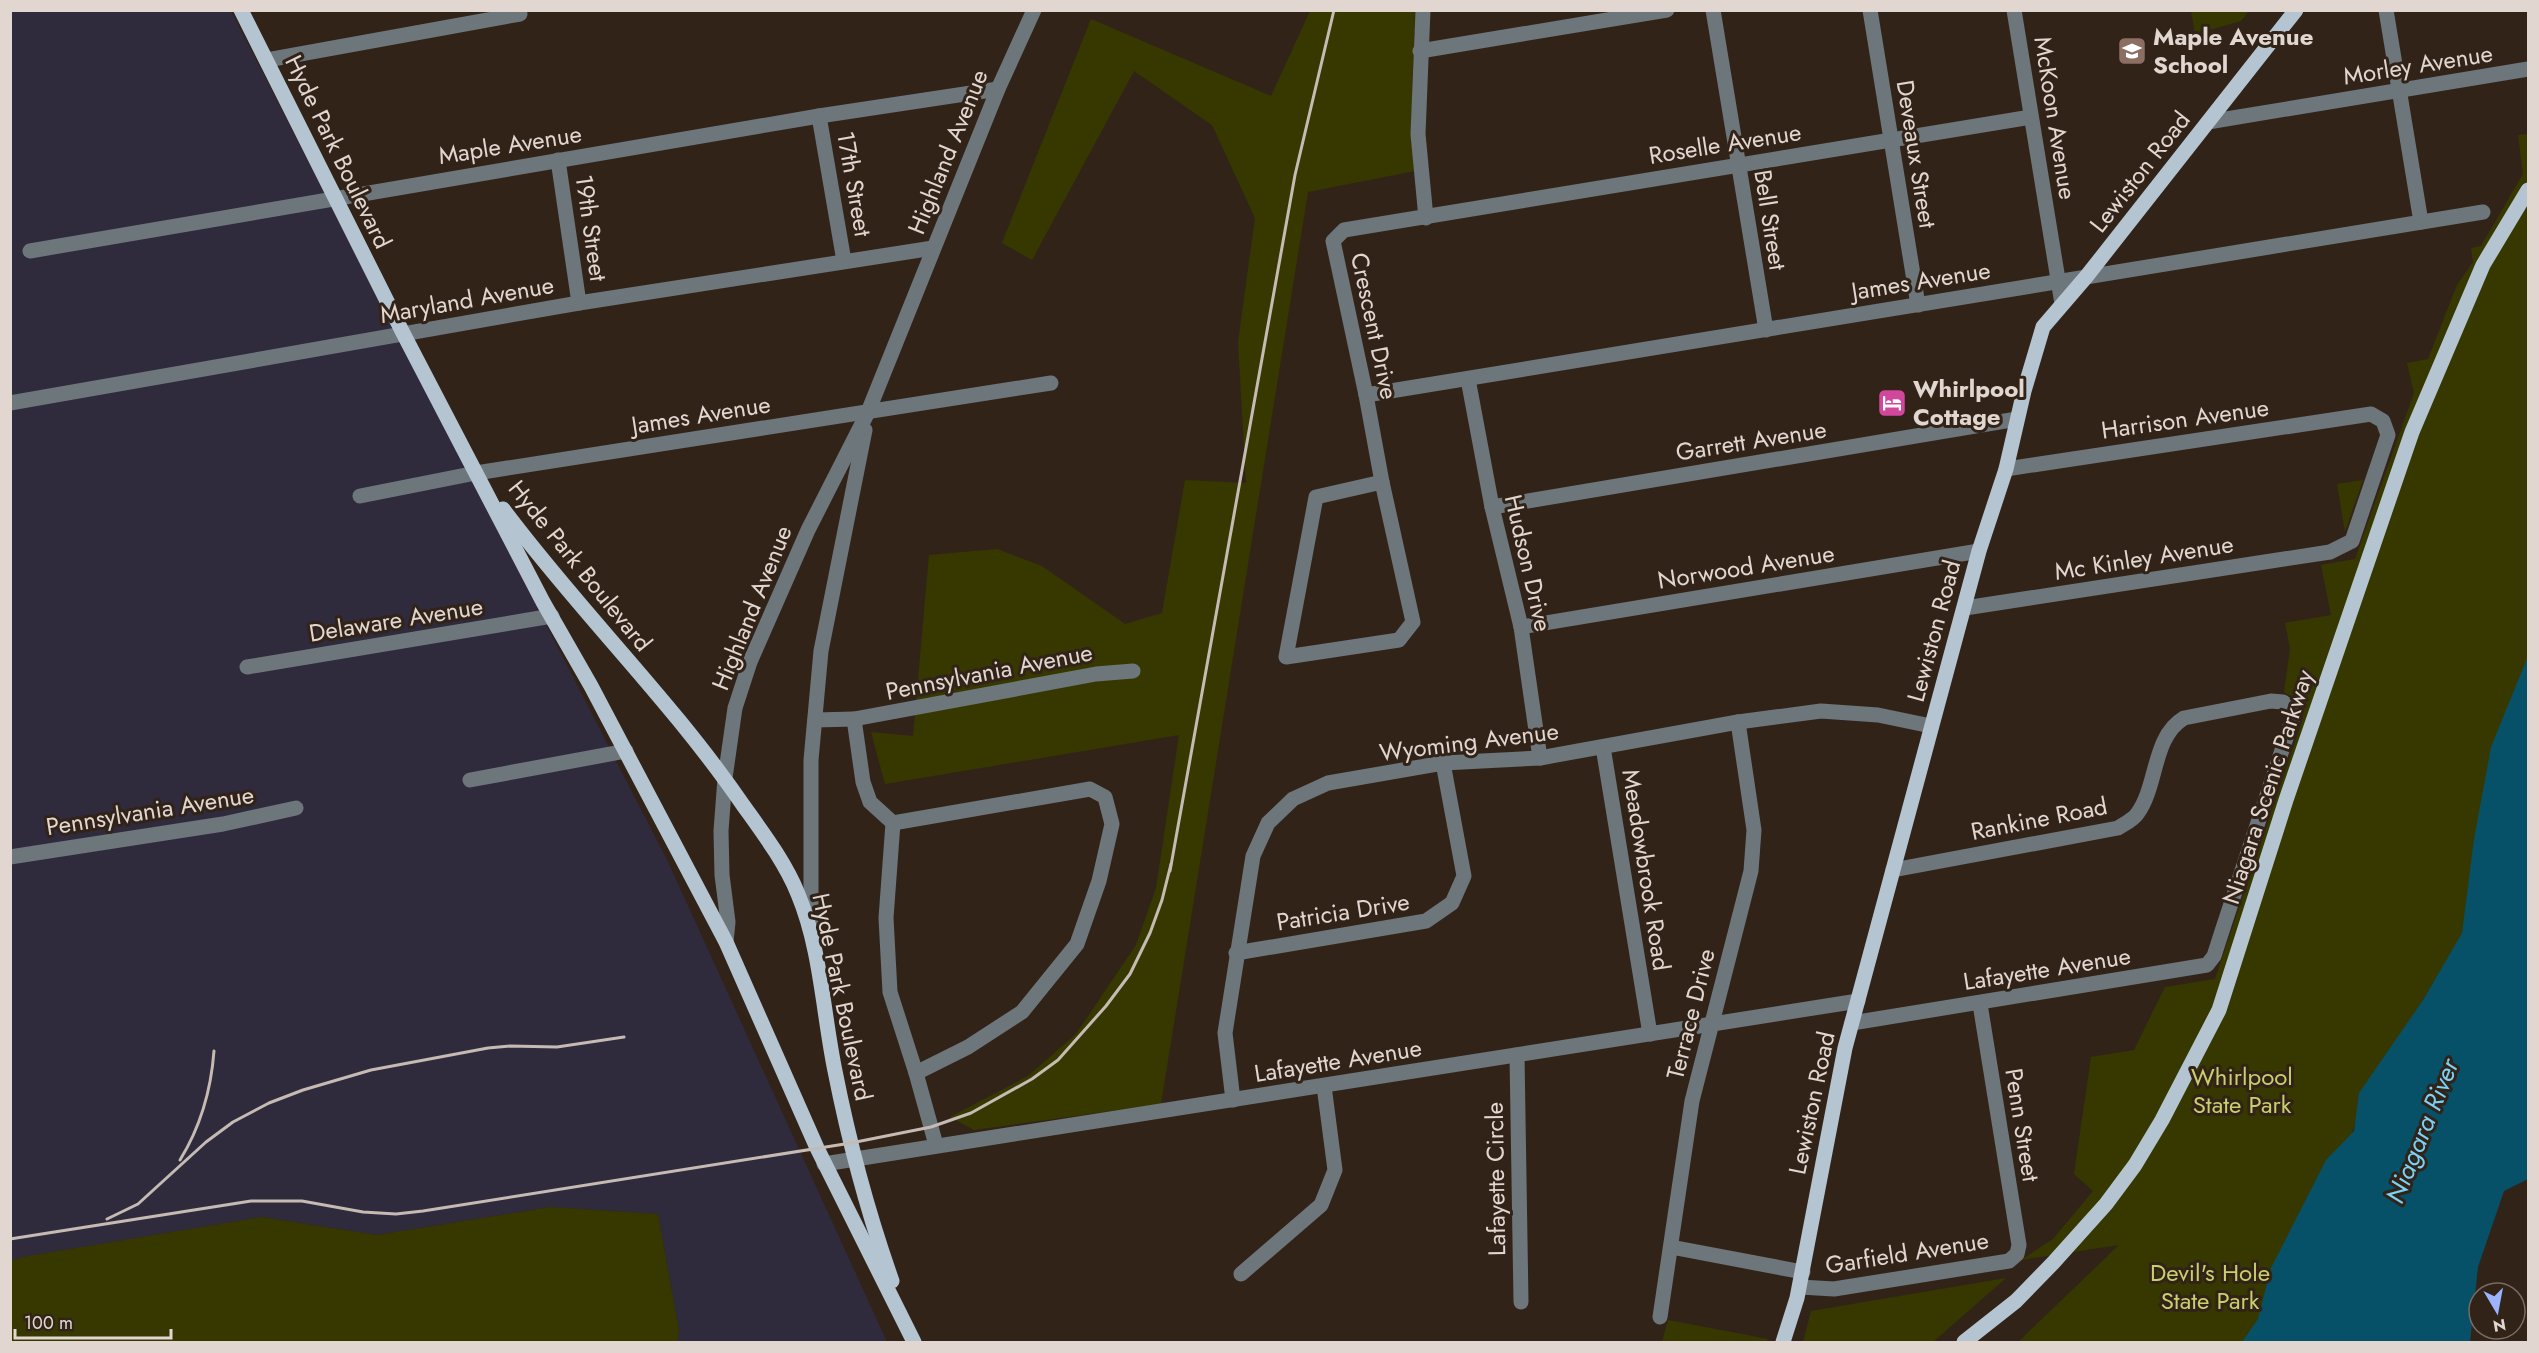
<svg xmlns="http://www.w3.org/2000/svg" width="2539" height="1353" font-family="Jost,sans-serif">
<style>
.industrial{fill:#2f2b3c}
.green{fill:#363800}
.water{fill:#065068}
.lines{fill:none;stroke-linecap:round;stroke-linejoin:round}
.minor{stroke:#6d767b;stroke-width:15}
.major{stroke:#b4c5d1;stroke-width:15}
.rail{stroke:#c5bbb3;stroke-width:3}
.labels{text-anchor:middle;stroke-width:6;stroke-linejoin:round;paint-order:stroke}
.poi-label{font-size:24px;font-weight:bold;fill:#e1d7d0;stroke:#322319;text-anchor:start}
.street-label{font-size:24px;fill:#e1d7d0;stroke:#322319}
.park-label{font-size:24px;fill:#c9cf6c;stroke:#322319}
.water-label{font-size:26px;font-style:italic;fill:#7ad2f6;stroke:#322319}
</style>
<rect width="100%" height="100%" fill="#322319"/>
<path class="industrial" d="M10 11H231L668 862 887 1342H677L679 1331 658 1214 550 1207 377 1235 262 1217 22 1257 11 1261Z"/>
<g class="green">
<path d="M1310 11H1415L1412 91 1415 171 1308 192 1161 1104 974 1130 950 1117 1028 1076 1076 1034 1136 945 1156 888 1179 735 885 784 871 732 913 736 929 555 997 549 1042 566 1125 624 1162 613 1185 480 1246 483 1238 342 1255 218 1212 125 1134 71 1032 260 1002 243 1091 19 1271 96Z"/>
<path d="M2191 11V10L2249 11 2241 21 2195 34Z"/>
<path d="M2528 134V663L2470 921 2363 1100 2348 1145 2256 1342H2018L2119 1245 2021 1260 2053 1239 2093 1191 2074 1174 2091 1057 2134 1050 2165 987 2215 979 2303 718 2300 702 2284 692 2290 649 2285 623 2331 615 2321 565 2355 559 2414 393 2407 363 2428 359 2457 285 2473 262 2471 248 2481 246 2523 174 2518 135Z"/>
<path d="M2363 480 2345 532 2337 484Z"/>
<path d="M550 1207 658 1214 679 1331 677 1342H11V1261L22 1257 262 1217 377 1235Z"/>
<path d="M2006 1278 1933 1342H1803L1811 1311Z"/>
<path d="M1668 1320 1768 1339 1766 1342H1662Z"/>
</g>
<path class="water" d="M2528 656V1179L2504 1191 2478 1267 2470 1342H2242L2258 1319 2271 1268 2326 1160 2354 1131 2359 1093 2423 1000 2462 933 2474 839 2491 747Z"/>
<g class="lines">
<g class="minor">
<path d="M1423 10 1418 134 1426 218"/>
<path d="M1713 10 1766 330"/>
<path d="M1870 10 1918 305"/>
<path d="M2014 10 2062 304"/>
<path d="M2386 10 2421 222"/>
<path d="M1420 51 1667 10"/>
<path d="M267 60 520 14"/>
<path d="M819 116 844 261"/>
<path d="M2208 122 2528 69"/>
<path d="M558 160 579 303"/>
<path d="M30 251 819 116 998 89"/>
<path d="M1468 379 1492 507 1521 627 1540 758"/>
<path d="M1366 395 2483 212"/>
<path d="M10 403 579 303 933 248"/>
<path d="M1382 482 1366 395 1333 241 1344 230 2031 117"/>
<path d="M1382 482 1413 622 1399 640 1286 657 1316 497Z"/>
<path d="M360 496 476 473 1051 383"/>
<path d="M1492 507 2017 419"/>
<path d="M1965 608 2330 552 2352 541 2388 435 2383 421 2371 414 2006 469"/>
<path d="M1521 627 1979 551"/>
<path d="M247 667 552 616"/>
<path d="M854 719 1096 674 1133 671"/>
<path d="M815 720 854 719 863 782 870 802 893 823 886 918 890 992 916 1073"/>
<path d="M1603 747 1650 1034"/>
<path d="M470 780 626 751"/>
<path d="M893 823 1090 789 1105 797 1112 824 1099 881 1077 944 1022 1012 968 1047 916 1073 936 1145"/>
<path d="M10 857 223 824 296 808"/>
<path d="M811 926V760L821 651 865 430"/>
<path d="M726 942 728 922 722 875 721 831 725 778 735 708 750 662 808 530 868 412 998 89 1034 10"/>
<path d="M1236 953 1426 921 1452 903 1464 876 1443 763"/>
<path d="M1852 1023 2207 965 2214 956 2224 925 2292 720V709L2283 702 2271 701 2184 718C2152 737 2158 786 2137 814 2133 820 2124 824 2118 828L1893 870"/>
<path d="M1517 1055 1521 1302"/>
<path d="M1233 1100 1225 1033 1253 856 1268 823 1293 799 1328 783 1443 763 1540 758 1738 722 1821 711 1878 715 1931 726"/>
<path d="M824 1164 1858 1001"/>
<path d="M1671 1247 1803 1272"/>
<path d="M1241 1274 1321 1205 1335 1170 1324 1086"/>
<path d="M1800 1287 1834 1289 2009 1261 2017 1254 2019 1245 1980 1004"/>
<path d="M1660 1317 1692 1101 1751 871 1754 830 1738 722"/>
</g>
<g class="major">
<path d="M241 10 403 333 543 602 591 686 726 942 817 1148 914 1342"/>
<path d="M503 509C579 611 671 700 743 805 763 833 785 862 798 894 821 949 823 1013 835 1071 849 1142 868 1213 892 1281"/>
<path d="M1783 1342 1797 1298 1845 1048 1979 551 2006 469 2024 391 2043 327 2086 277 2296 10"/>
<path d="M1964 1342 2016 1301 2053 1263 2106 1204 2135 1165 2162 1120 2219 1010 2286 800 2412 432 2483 265 2528 190"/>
</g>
<g class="rail">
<path d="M1170 871 1295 175 1334 10"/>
<path d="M180 1160C201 1126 211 1091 214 1051"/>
<path d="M107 1219 138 1204 206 1142 233 1122 269 1103 303 1090 371 1070 488 1048 510 1046 557 1047 624 1037"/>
<path d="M10 1239 251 1201H302L363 1212 396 1214 423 1211 851 1143 931 1127 971 1113 1032 1079 1058 1060 1106 1006 1130 974 1150 933 1162 900 1171 864"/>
</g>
</g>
<defs>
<g id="school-square" transform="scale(1.5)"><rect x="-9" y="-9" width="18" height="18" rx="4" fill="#8d6e63" stroke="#322319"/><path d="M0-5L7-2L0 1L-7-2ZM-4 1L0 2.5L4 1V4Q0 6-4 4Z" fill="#fff"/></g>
<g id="hotel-square" transform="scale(1.5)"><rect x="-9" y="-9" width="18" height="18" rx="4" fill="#d1479c" stroke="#322319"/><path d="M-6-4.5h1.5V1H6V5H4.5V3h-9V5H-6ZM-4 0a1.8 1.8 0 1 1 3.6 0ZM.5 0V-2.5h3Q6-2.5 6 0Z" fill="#fff"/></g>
</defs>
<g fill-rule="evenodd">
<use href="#school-square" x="2132" y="51"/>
<use href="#hotel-square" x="1892" y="403"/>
</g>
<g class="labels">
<g class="poi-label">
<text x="2153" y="45">Maple Avenue<tspan x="2153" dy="28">School</tspan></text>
<text x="1913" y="397">Whirlpool<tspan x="1913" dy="28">Cottage</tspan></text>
</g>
<g class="street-label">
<text transform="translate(2418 65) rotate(-9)" y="8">Morley Avenue</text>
<text transform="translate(2055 118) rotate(81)" y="8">McKoon Avenue</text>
<text transform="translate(1725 144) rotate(-9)" y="8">Roselle Avenue</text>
<text transform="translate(510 145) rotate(-9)" y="8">Maple Avenue</text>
<text transform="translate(338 152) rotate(64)" y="8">Hyde Park Boulevard</text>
<text transform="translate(948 152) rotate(-68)" y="8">Highland Avenue</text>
<text transform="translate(1916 154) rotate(81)" y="8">Deveaux Street</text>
<text transform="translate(2140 172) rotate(-52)" y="8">Lewiston Road</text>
<text transform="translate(854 184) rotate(80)" y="8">17th Street</text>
<text transform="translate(1770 220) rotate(81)" y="8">Bell Street</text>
<text transform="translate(591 228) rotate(82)" y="8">19th Street</text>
<text transform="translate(1921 281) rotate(-9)" y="8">James Avenue</text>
<text transform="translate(467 300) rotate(-10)" y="8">Maryland Avenue</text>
<text transform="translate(1374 326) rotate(78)" y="8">Crescent Drive</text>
<text transform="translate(701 415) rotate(-9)" y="8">James Avenue</text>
<text transform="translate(2185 419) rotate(-8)" y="8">Harrison Avenue</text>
<text transform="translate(1751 441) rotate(-9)" y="8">Garrett Avenue</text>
<text transform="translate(2144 558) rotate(-9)" y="8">Mc Kinley Avenue</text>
<text transform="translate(1528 563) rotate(77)" y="8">Hudson Drive</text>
<text transform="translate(580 566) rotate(51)" y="8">Hyde Park Boulevard</text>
<text transform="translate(1746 567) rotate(-9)" y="8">Norwood Avenue</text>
<text transform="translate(752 608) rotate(-68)" y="8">Highland Avenue</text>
<text transform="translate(396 620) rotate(-9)" y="8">Delaware Avenue</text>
<text transform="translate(1934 631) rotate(-75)" y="8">Lewiston Road</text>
<text transform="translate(989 672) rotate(-11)" y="8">Pennsylvania Avenue</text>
<text transform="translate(1469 742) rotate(-7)" y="8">Wyoming Avenue</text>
<text transform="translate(2268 787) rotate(-72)" y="8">Niagara Scenic Parkway</text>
<text transform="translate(150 811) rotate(-9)" y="8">Pennsylvania Avenue</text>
<text transform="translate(2039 819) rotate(-11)" y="8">Rankine Road</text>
<text transform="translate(1646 870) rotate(81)" y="8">Meadowbrook Road</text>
<text transform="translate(1343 912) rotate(-9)" y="8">Patricia Drive</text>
<text transform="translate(2047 969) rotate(-9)" y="8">Lafayette Avenue</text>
<text transform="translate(842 997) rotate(78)" y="8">Hyde Park Boulevard</text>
<text transform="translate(1691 1014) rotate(-76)" y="8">Terrace Drive</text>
<text transform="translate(1338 1061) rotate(-9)" y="8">Lafayette Avenue</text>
<text transform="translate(1812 1103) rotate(-78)" y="8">Lewiston Road</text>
<text transform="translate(2022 1125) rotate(81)" y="8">Penn Street</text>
<text transform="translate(1496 1179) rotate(-91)" y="8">Lafayette Circle</text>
<text transform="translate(1907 1253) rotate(-9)" y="8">Garfield Avenue</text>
</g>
<g class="park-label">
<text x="2242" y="1085">Whirlpool<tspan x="2242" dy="28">State Park</tspan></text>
<text x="2210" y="1281">Devil's Hole<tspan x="2210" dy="28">State Park</tspan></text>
</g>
<g class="water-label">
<text transform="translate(2422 1131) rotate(-68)" y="9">Niagara River</text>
</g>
</g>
<rect width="2539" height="1353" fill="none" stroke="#e1d7d0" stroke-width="24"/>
<g transform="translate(2497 1311) rotate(170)"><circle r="28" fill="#322319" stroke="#786b62" stroke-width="1.5"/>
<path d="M0-4.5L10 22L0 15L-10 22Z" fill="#9cb4fd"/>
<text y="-9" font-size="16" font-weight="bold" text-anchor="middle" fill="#e1d7d0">N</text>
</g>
<path d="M15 1329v9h156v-9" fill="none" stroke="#e1d7d0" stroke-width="3"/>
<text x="24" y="1329" font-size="18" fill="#e1d7d0" stroke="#322319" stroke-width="4.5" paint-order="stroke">100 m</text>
</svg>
